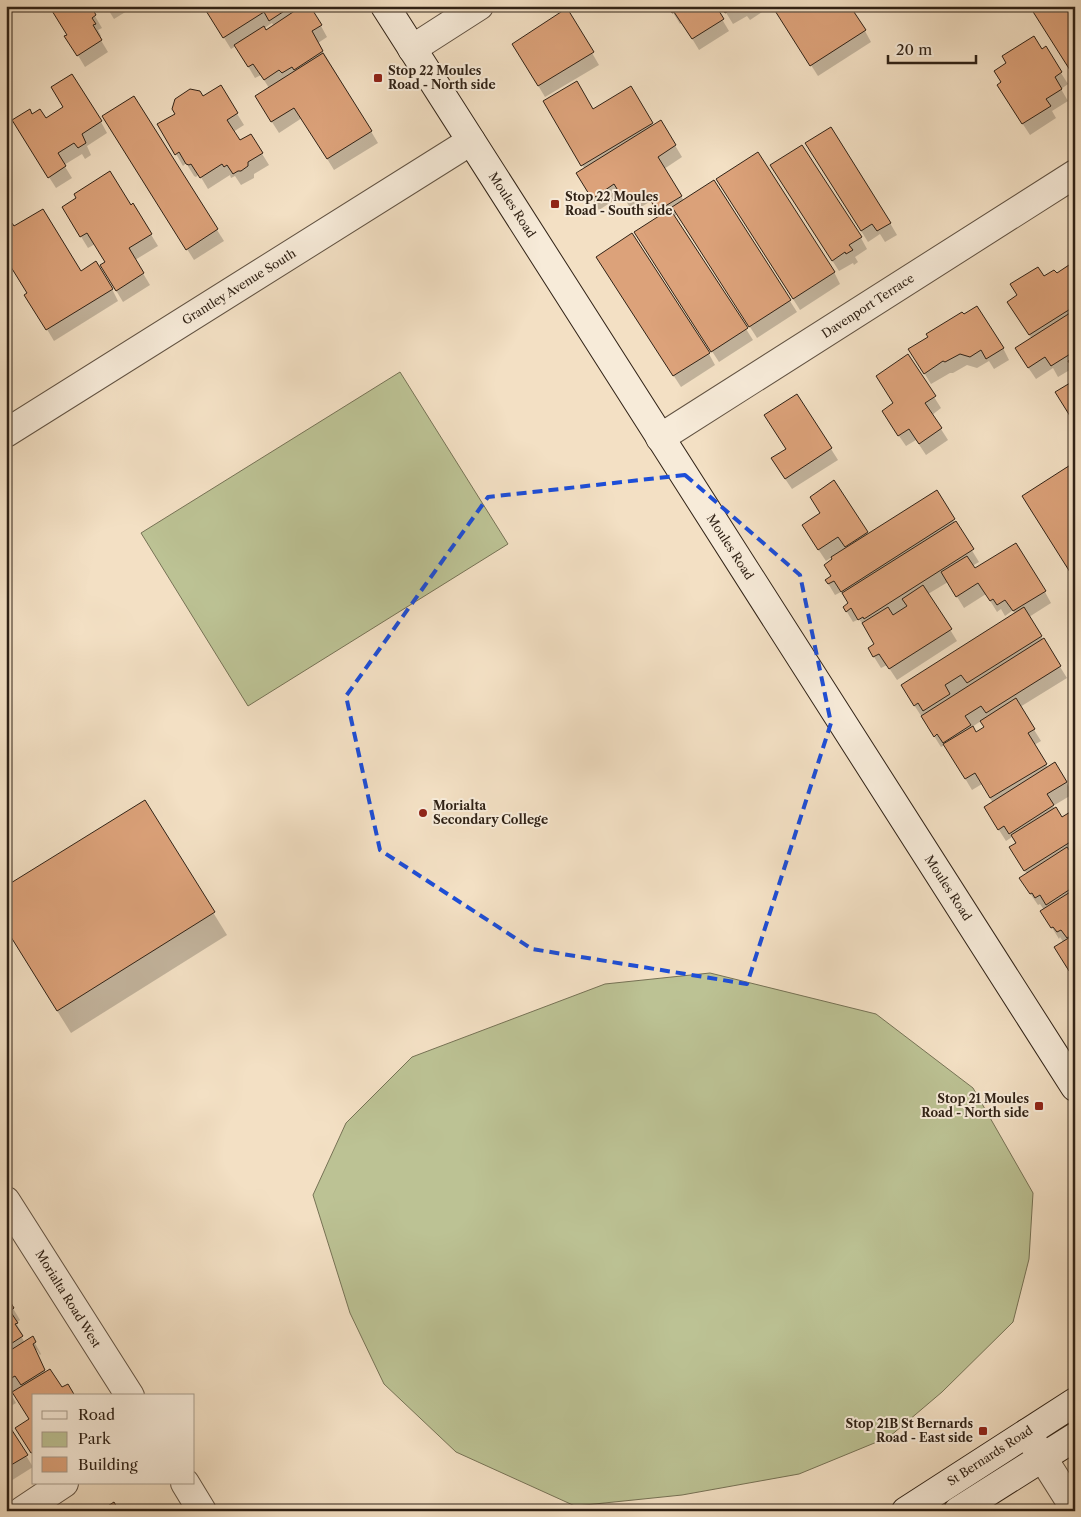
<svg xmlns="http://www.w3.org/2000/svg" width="1081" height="1517" font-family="'Libre Caslon Text',serif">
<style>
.green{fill:#bcc294;stroke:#767255}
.shadow{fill:#0003;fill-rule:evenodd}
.building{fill:#dca27a;stroke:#302216}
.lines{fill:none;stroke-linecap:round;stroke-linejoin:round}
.street-casing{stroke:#615242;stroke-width:30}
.secondary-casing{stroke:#302216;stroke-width:30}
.street{stroke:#f7ebd9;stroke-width:28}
.secondary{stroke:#f7ebd9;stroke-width:28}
.marked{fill:none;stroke:#1d4ed8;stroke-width:4;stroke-dasharray:10 6;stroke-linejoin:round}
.poi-dot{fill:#8f2418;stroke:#f7ebd9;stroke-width:2}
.labels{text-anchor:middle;stroke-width:4;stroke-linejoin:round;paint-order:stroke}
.poi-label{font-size:12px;font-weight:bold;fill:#302216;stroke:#f7ebd9;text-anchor:start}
.street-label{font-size:12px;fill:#302216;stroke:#f7ebd9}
</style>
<rect width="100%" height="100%" fill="#f3e0c4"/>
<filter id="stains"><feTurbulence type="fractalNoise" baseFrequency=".004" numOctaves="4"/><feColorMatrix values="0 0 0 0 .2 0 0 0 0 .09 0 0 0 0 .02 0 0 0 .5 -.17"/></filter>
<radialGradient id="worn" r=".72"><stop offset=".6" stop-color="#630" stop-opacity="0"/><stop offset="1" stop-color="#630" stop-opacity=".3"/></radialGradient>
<g class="green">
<path d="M400 372 508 544 248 706 141 533Z"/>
<path d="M710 973 876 1014 973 1088 1033 1193 1029 1259 1013 1322 942 1392 889 1437 799 1474 682 1495 575 1506 456 1452 384 1384 350 1313 313 1195 346 1123 412 1057 605 984Z"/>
</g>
<g class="shadow">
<path d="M89 6 102 28 98 30 101 36 99 37 108 52 85 67 73 47 68 36Z"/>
<path d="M106 6H124L127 11 114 19Z"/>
<path d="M204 6H298L321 26 327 37 318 43 378 143 334 170 302 118 279 133 263 108 269 88 261 75 255 78 236 46 231 49ZM272 23 274 26 265 32 263 29Z"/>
<path d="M669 6H714L729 31 699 50 682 22 680 24Z"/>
<path d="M722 6H767L768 8 750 20 747 16 733 24Z"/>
<path d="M773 6 815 10 865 31 871 42 818 76Z"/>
<path d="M567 10 599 65 545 97 513 44Z"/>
<path d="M1045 48 1068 84 1061 89 1068 101 1052 111 1056 118 1030 135 1005 97 1002 83 1007 63Z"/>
<path d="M220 86 244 125 233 132 240 142 251 136 269 165 254 174V178L241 185 235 176 231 178 230 175 208 189 199 174 196 177 194 176 186 163 183 166 159 124Z"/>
<path d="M630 88 653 126 661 122 682 157 664 169 684 201 714 182 797 312 757 338 678 214 674 216 753 340 719 362 642 244 661 216 651 201 633 212 622 195 599 210 584 185V168L545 102 593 110Z"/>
<path d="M133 97 224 241 194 260 110 128Z"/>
<path d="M65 108 101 122 107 133 87 146 91 155 85 159 82 154 64 165 72 178 56 188 20 132 32 115 45 120Z"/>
<path d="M814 155 890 223 897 235 885 242 880 234 868 242Z"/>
<path d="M778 177 861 238 867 249 855 257 858 262 854 265 853 263 839 271Z"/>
<path d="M725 191 834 272 840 284 800 310Z"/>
<path d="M133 205 158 246 135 260 150 285 123 302 108 277 106 262 95 244 88 248 63 207 130 206Z"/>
<path d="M604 269 709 354 715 365 681 387Z"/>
<path d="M1075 269V370L1073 368 1058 377 1053 368 1036 379 1023 360 1032 339 1016 314 1044 278Z"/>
<path d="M80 272 112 289 118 301 54 341 33 306Z"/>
<path d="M1003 348 1009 360 994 369 989 361 977 368 967 365 953 373H950L931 384 910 350Z"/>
<path d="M908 356 941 408 932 415 948 440 926 455 916 440 906 446 890 423Z"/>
<path d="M797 395 838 460 792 489 779 470 787 450Z"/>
<path d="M834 482 868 535 936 492 979 562 972 566 974 570 1045 592 1051 603 1029 617 1067 678 1020 707 1041 741 1034 745 1048 768 1066 782 1073 794 1053 806 1062 819 1075 811V854L1072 856 1075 860V979L1062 959 1064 943 1060 937 1059 939 1042 911 1044 910 1040 904 1038 905 1027 889V874L1017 859 1016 844 1012 837 1006 841 992 819 993 803 982 784 972 790 945 745 941 747 909 697 1015 614 1013 610 1005 616 1001 609 997 612 986 594 964 608 948 582 928 594 957 641 897 680 887 665 881 668 869 649 876 644 859 619 853 622 844 607 849 604 841 592 835 595 826 580 832 577 833 560 832 557 826 561 810 537ZM981 721 985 728 976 733 972 727Z"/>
<path d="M144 801 227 935 71 1033 6 929Z"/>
<path d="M11 1305 20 1320 16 1323 23 1335 21 1336 25 1343 32 1338 41 1354 40 1355 37 1350H34L46 1373 61 1389 74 1396H34V1457L17 1429 31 1420 14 1392 11 1394 16 1403 6 1409V1308Z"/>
<path d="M6 1423 33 1467 6 1484Z"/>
</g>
<g class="building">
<path d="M49 6H91L96 15 92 18 96 24 93 25 102 40 77 56 64 36 67 35Z"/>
<path d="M203 6H292L269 21 264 12 223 38Z"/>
<path d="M302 6H310L322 25 312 31 323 51 294 70 292 67 282 73 279 70 264 80 253 64 248 67 234 45 264 26 266 30Z"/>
<path d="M668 6H716L724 19 692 39 674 12 672 13Z"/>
<path d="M721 6H737L725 13Z"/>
<path d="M772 6H814L815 9 819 6H850L866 30 810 66Z"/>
<path d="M1066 6 1075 20V78L1030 7Z"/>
<path d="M567 8 594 52 538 86 512 44Z"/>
<path d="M1034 36 1042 49 1046 46 1062 72 1055 77 1062 89 1046 99 1051 106 1022 124 997 85 1001 82 994 71 1006 63 1002 56Z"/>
<path d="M323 53 372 131 327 159 294 108 271 122 255 96Z"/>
<path d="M72 74 102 121 82 134 86 143 78 148 74 143 58 153 66 166 48 178 12 120 30 109 32 114 40 109 46 118 63 107 51 87Z"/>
<path d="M577 81 593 109 631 86 653 123 581 166 543 101Z"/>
<path d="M221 85 238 113 227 120 240 140 251 134 263 153 248 162V166L241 171H238L233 174 227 165 224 167 222 164 200 178 191 164 189 165 186 164 179 152 175 155 157 124 175 114 172 109 175 99 190 89 200 91 203 96Z"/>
<path d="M134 96 218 229 186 250 102 116Z"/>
<path d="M661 120 676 145 658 157 682 196 657 211 644 190 625 202 614 184 592 199 576 173Z"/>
<path d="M831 127 891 223 877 231 872 224 861 231 805 143Z"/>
<path d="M802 145 862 237 849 245 853 250 846 254 845 252 832 261 770 165Z"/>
<path d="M758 152 835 272 793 299 716 179Z"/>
<path d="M110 171 131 205 133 203 152 234 129 248 144 273 116 291 100 265 105 262 87 233 80 237 62 207 76 198 74 194Z"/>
<path d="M714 180 791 300 749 327 672 207Z"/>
<path d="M43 209 81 271 96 261 113 289 46 330 24 295 27 293 6 259V227L12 223 14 226Z"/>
<path d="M670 209 748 328 711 352 634 232Z"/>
<path d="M632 233 710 353 673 376 596 257Z"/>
<path d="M1072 263 1075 266V306L1029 335 1007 302 1017 295 1010 284 1038 267 1044 276 1054 270 1057 273Z"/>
<path d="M977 306 1004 348 986 359 981 350 970 357 960 354 945 362 943 361 924 374 908 349 928 337 926 334 962 312 964 314Z"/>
<path d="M1075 308V351L1051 366 1045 357 1028 368 1015 348 1070 313 1069 312Z"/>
<path d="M908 354 936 396 925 403 942 428 919 444 909 429 898 436 882 411 893 403 876 376Z"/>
<path d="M1075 356V372L1068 361Z"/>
<path d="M1075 380V424L1055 392Z"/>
<path d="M797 394 832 448 785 479 771 458 786 449 764 415Z"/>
<path d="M1075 462V580L1022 496Z"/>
<path d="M834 480 868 532 845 547 838 537 818 550 802 525 820 513 810 497Z"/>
<path d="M937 490 955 519 841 592 834 581 828 584 825 580 831 576 824 565 832 559 831 557Z"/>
<path d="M956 521 974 549 864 619 863 617 858 620 851 608 846 612 843 607 848 603 842 593Z"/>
<path d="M1016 543 1046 591 1013 611 1005 600 997 605 993 599 990 601 978 583 956 597 941 572 967 556 975 568Z"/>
<path d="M923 585 952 629 889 669 879 654 873 657 868 648 874 644 862 623 888 607 893 615 907 606 902 599Z"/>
<path d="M1024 607 1042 636 967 683 961 675 945 685 950 694 923 711 918 703 914 706 901 685Z"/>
<path d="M1044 638 1061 666 986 713 981 706 965 716 971 725 943 743 937 734 934 737 921 716Z"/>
<path d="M1016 698 1035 729 1028 733 1047 764 990 798 975 773 965 779 943 744 973 726 976 732 984 727 980 721Z"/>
<path d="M1055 762 1067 782 1047 794 1054 805 1009 834 1004 826 998 830 984 807Z"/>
<path d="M145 800 215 912 57 1011 6 929V886Z"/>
<path d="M1056 807 1062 817 1075 809V839L1024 871 1009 847 1016 843 1011 835Z"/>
<path d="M1067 847 1075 858V886L1046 905 1040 895 1035 898 1032 893 1030 894 1019 878Z"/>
<path d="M1075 889V933L1067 938 1061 930 1057 932 1053 927 1051 928 1040 911Z"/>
<path d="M1075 934V967L1069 971 1054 947Z"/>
<path d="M11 1303 14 1308 10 1311 18 1323 15 1324 23 1336 6 1347V1306Z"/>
<path d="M33 1336 36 1342 33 1344 45 1370 21 1385 15 1376 6 1381V1353Z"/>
<path d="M50 1369 62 1387 68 1384 75 1396H34V1452L31 1453 15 1428 29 1419 12 1392Z"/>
<path d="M6 1383 11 1390 6 1393Z"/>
<path d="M6 1421 28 1455 6 1468Z"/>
<path d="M114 1502 119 1511H100Z"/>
</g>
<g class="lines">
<g class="street-casing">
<g id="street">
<path d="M412 49 479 6"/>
<path d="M6 433 471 141"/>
<path d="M660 438 1075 174"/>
<path d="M6 1201 130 1396"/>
<path d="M1027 1433 1075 1509"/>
<path d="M185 1483 202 1511"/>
<path d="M22 1511 64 1483"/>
</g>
</g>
<g class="secondary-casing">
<g id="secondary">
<path d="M385 6 1075 1087"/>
<path d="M906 1511 1075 1402"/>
<path d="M958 1511 1075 1437"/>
</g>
</g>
<use href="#street" class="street"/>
<use href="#secondary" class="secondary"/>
</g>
<path class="marked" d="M685 475 800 575 831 723 747 984 532 949 380 850 346 696 488 497Z"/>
<g class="poi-dot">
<rect x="373" y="73" width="10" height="10" rx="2.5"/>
<rect x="550" y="199" width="10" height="10" rx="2.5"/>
<circle cx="423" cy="813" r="5"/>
<rect x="1034" y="1101" width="10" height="10" rx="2.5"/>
<rect x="978" y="1426" width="10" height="10" rx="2.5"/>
</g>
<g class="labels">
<g class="poi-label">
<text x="388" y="75">Stop 22 Moules<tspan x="388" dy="14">Road - North side</tspan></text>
<text x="565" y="201">Stop 22 Moules<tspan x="565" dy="14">Road - South side</tspan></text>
<text x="433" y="810">Morialta<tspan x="433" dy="14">Secondary College</tspan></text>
<text x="1029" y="1103" text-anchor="end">Stop 21 Moules<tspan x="1029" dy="14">Road - North side</tspan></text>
<text x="973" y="1428" text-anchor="end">Stop 21B St Bernards<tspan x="973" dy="14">Road - East side</tspan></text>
</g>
<g class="street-label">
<text transform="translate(512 205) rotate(57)" y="4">Moules Road</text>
<text transform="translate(239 287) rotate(-32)" y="4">Grantley Avenue South</text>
<text transform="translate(868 306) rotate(-33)" y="4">Davenport Terrace</text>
<text transform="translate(730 547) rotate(57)" y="4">Moules Road</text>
<text transform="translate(948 888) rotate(57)" y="4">Moules Road</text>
<text transform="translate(68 1299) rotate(58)" y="4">Morialta Road West</text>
<text transform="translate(990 1456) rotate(-33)" y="4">St Bernards Road</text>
</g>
</g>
<rect width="1081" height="1517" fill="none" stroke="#f3e0c4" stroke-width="25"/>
<rect x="8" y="8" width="1066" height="1502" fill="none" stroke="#302216" stroke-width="2.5"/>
<rect x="12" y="12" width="1056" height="1492" fill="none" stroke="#302216"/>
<rect x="32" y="1394" width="162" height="90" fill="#f7ebd9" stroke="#a79b8b"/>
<rect x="42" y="1411" width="25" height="8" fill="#f7ebd9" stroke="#a79b8b"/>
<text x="78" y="1420" font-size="15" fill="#302216">Road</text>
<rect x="42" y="1432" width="25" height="15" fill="#bcc294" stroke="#a79b8b"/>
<text x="78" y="1444" font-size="15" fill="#302216">Park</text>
<rect x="42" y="1457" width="25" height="15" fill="#dca27a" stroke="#a79b8b"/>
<text x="78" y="1470" font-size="15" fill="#302216">Building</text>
<path d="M888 55v8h88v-8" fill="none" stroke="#302216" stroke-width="2.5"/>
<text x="896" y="55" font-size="15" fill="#302216" stroke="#f7ebd9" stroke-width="4" paint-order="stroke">20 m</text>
<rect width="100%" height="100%" filter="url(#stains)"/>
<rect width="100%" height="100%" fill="url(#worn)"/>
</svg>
